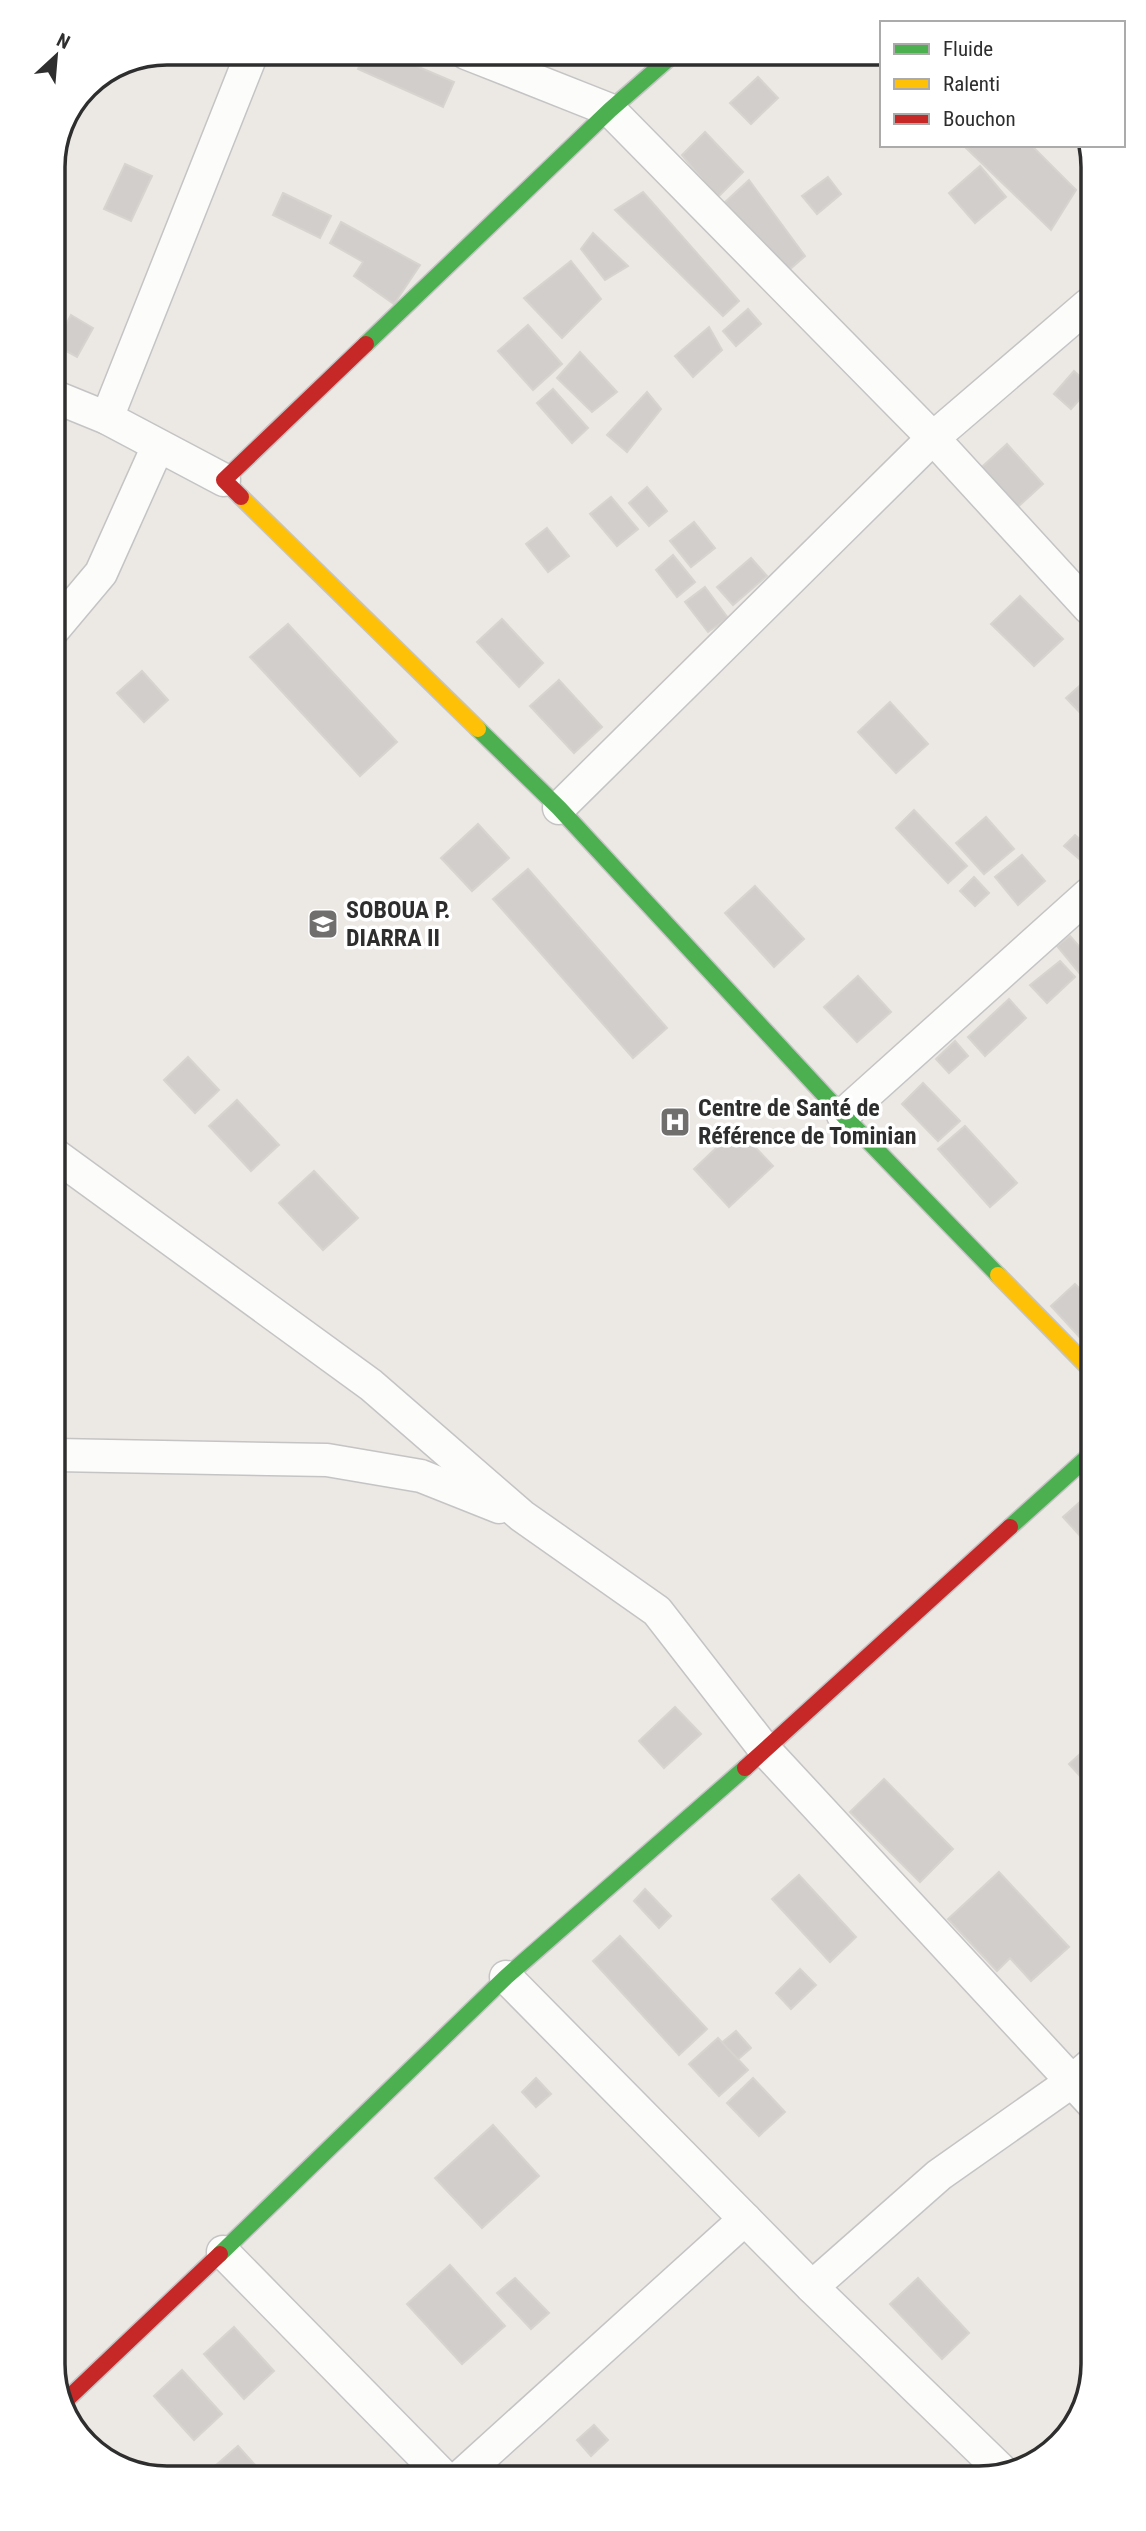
<svg xmlns="http://www.w3.org/2000/svg" width="1146" height="2531" font-family="'Roboto Condensed',sans-serif">
<style>
.building{fill:#d1cecb;stroke:#d7d4d0;stroke-width:2}
.lines{fill:none;stroke-linecap:round;stroke-linejoin:round}
.street-casing{stroke:#c5c4c5;stroke-width:35}
.fast-casing{stroke:#c5c4c5;stroke-width:19}
.slow-casing{stroke:#c5c4c5;stroke-width:19}
.jam-casing{stroke:#c5c4c5;stroke-width:19}
.street{stroke:#fcfcfb;stroke-width:32}
.fast{stroke:#4caf50;stroke-width:16}
.slow{stroke:#ffc107;stroke-width:16}
.jam{stroke:#c62828;stroke-width:16}
.labels{text-anchor:middle;stroke-width:7;stroke-linejoin:round;paint-order:stroke}
.poi-label{font-size:24px;font-weight:bold;fill:#2e2e2e;stroke:#fff;text-anchor:start}
.rim{fill:none;stroke:#2e2e2e;stroke-width:3.5}
</style>
<rect width="100%" height="100%" fill="#ece8e4"/>
<g class="building">
<path d="M365 53H386L454 82 443 107 358 69Z"/>
<path d="M758 77 778 98 751 124 730 103Z"/>
<path d="M705 132 743 172 717 198 682 155Z"/>
<path d="M967 145H1031L1076 190 1051 230 965 147Z"/>
<path d="M125 164 152 176 131 221 104 209Z"/>
<path d="M980 166 1006 197 975 223 949 193Z"/>
<path d="M828 177 841 194 817 214 802 196Z"/>
<path d="M749 180 805 256 789 270 724 203Z"/>
<path d="M643 192 739 301 723 316 615 210Z"/>
<path d="M283 193 331 216 320 238 273 215Z"/>
<path d="M341 222 420 265 394 304 354 276 363 262 330 243Z"/>
<path d="M593 233 628 266 605 280 581 249Z"/>
<path d="M571 261 601 299 562 338 524 298Z"/>
<path d="M53 297 61 300 53 318Z"/>
<path d="M748 309 761 324 736 346 723 331Z"/>
<path d="M71 315 93 328 77 357 55 345Z"/>
<path d="M528 325 562 364 533 390 498 351Z"/>
<path d="M709 327 722 350 693 377 675 356Z"/>
<path d="M580 352 617 392 592 412 557 378Z"/>
<path d="M1074 371 1088 384V390L1071 409 1054 394Z"/>
<path d="M553 389 588 428 572 443 537 403Z"/>
<path d="M647 392 661 409 627 452 607 435Z"/>
<path d="M1007 444 1043 484 1009 515 973 475Z"/>
<path d="M647 487 667 511 649 526 629 503Z"/>
<path d="M611 497 638 529 617 546 590 514Z"/>
<path d="M694 522 715 548 691 567 670 541Z"/>
<path d="M547 528 569 556 548 572 526 544Z"/>
<path d="M673 555 695 582 677 597 656 570Z"/>
<path d="M751 558 767 576 733 605 717 587Z"/>
<path d="M705 587 728 618 708 632 685 602Z"/>
<path d="M1020 596 1063 639 1034 666 991 624Z"/>
<path d="M502 619 543 663 519 687 477 642Z"/>
<path d="M288 624 397 742 360 776 250 657Z"/>
<path d="M142 671 168 700 144 722 117 693Z"/>
<path d="M559 680 602 727 574 753 530 706Z"/>
<path d="M1085 681 1089 686V722L1066 698Z"/>
<path d="M890 702 928 744 896 773 858 732Z"/>
<path d="M914 810 967 866 948 883 896 828Z"/>
<path d="M986 817 1014 849 984 874 956 843Z"/>
<path d="M478 824 509 858 472 891 441 858Z"/>
<path d="M1075 835 1089 847V857L1084 863 1064 846Z"/>
<path d="M1022 855 1045 881 1018 905 995 877Z"/>
<path d="M528 869 667 1028 633 1058 493 899Z"/>
<path d="M974 877 989 893 975 906 960 891Z"/>
<path d="M755 886 804 939 774 967 725 913Z"/>
<path d="M1070 936 1090 959V967L1081 975 1057 946Z"/>
<path d="M1060 961 1075 977 1047 1003 1030 985Z"/>
<path d="M858 976 891 1012 857 1042 824 1007Z"/>
<path d="M1009 999 1026 1018 985 1056 968 1037Z"/>
<path d="M955 1041 968 1056 949 1073 936 1059Z"/>
<path d="M188 1057 219 1090 195 1113 164 1080Z"/>
<path d="M923 1083 960 1121 938 1141 902 1104Z"/>
<path d="M237 1100 279 1145 251 1171 209 1126Z"/>
<path d="M965 1126 1017 1183 990 1207 938 1149Z"/>
<path d="M737 1128 773 1166 729 1207 694 1169Z"/>
<path d="M314 1171 358 1218 323 1250 279 1203Z"/>
<path d="M1075 1284 1091 1300V1337L1085 1343 1051 1306Z"/>
<path d="M1091 1492V1548L1063 1517Z"/>
<path d="M675 1707 701 1734 664 1768 639 1741Z"/>
<path d="M1092 1743V1789L1069 1764Z"/>
<path d="M884 1779 953 1849 920 1882 850 1812Z"/>
<path d="M999 1872 1069 1947 1031 1981 1010 1958 997 1971 948 1919Z"/>
<path d="M799 1875 856 1937 830 1962 772 1899Z"/>
<path d="M645 1889 671 1916 659 1928 634 1901Z"/>
<path d="M620 1936 707 2029 679 2055 593 1961Z"/>
<path d="M800 1969 816 1985 791 2009 776 1993Z"/>
<path d="M736 2031 751 2048 736 2061 720 2044Z"/>
<path d="M718 2038 748 2070 719 2096 689 2064Z"/>
<path d="M536 2078 551 2094 536 2107 522 2092Z"/>
<path d="M753 2078 785 2112 759 2136 727 2103Z"/>
<path d="M493 2125 539 2176 482 2228 435 2178Z"/>
<path d="M450 2265 505 2326 462 2364 407 2304Z"/>
<path d="M515 2278 549 2313 531 2329 497 2293Z"/>
<path d="M918 2278 969 2333 942 2359 890 2304Z"/>
<path d="M234 2327 274 2371 244 2399 204 2354Z"/>
<path d="M182 2370 222 2414 194 2440 154 2396Z"/>
<path d="M594 2425 608 2440 591 2456 577 2440Z"/>
<path d="M238 2446 266 2477 227 2478 215 2466Z"/>
</g>
<g class="lines">
<g class="street-casing">
<g id="street">
<path d="M466 53 610 110 933 438 1089 608"/>
<path d="M53 396 107 418 224 480"/>
<path d="M107 418 252 53"/>
<path d="M54 629 101 573 158 446"/>
<path d="M559 808 933 438 1088 305"/>
<path d="M843 1115 1089 894"/>
<path d="M55 1155 371 1385 522 1516 657 1611 765 1750 1093 2104"/>
<path d="M56 1455 327 1460 421 1476 499 1507"/>
<path d="M506 1977 812 2287 1003 2472"/>
<path d="M223 2252 443 2476"/>
<path d="M812 2287 939 2175 1071 2082 1093 2063"/>
<path d="M461 2476 745 2219"/>
</g>
</g>
<g class="fast-casing">
<g id="fast">
<path d="M366 344 610 110 675 53"/>
<path d="M478 729 559 808 843 1115 998 1275"/>
<path d="M1010 1527 1091 1454"/>
<path d="M220 2254 506 1977 745 1768"/>
</g>
</g>
<g class="slow-casing">
<g id="slow">
<path d="M241 497 478 729"/>
<path d="M998 1275 1091 1370"/>
</g>
</g>
<g class="jam-casing">
<g id="jam">
<path d="M241 497 224 480 366 344"/>
<path d="M745 1768 1010 1527"/>
<path d="M61 2405 220 2254"/>
</g>
</g>
<use href="#street" class="street"/>
<use href="#fast" class="fast"/>
<use href="#slow" class="slow"/>
<use href="#jam" class="jam"/>
</g>
<defs>
<g id="school-square" transform="scale(1.575)"><rect x="-9" y="-9" width="18" height="18" rx="4" fill="#706f6e" stroke="#fff"/><path d="M0-5L7-2L0 1L-7-2ZM-4 1L0 2.5L4 1V4Q0 6-4 4Z" fill="#fff"/></g>
<g id="hospital-square" transform="scale(1.575)"><rect x="-9" y="-9" width="18" height="18" rx="4" fill="#706f6e" stroke="#fff"/><path d="M-5-5h3v3.5h4V-5h3V5h-3V1.5h-4V5h-3Z" fill="#fff"/></g>
</defs>
<g fill-rule="evenodd">
<use href="#school-square" x="323" y="924"/>
<use href="#hospital-square" x="675" y="1122"/>
</g>
<g class="labels">
<g class="poi-label">
<text x="346" y="918">SOBOUA P.<tspan x="346" dy="28">DIARRA II</tspan></text>
<text x="698" y="1116">Centre de Santé de<tspan x="698" dy="28">Référence de Tominian</tspan></text>
</g>
</g>
<path d="M0 0H1146V2531H0ZM167 65H979A102 102 0 0 1 1081 167V2364A102 102 0 0 1 979 2466H167A102 102 0 0 1 65 2364V167A102 102 0 0 1 167 65Z" fill="#fff" fill-rule="evenodd"/>
<path class="rim" d="M167 65H979A102 102 0 0 1 1081 167V2364A102 102 0 0 1 979 2466H167A102 102 0 0 1 65 2364V167A102 102 0 0 1 167 65Z"/>
<rect x="880" y="21" width="245" height="126" fill="#ffffff" stroke="#ababab" stroke-width="2"/>
<rect x="894" y="44" width="35" height="10" fill="#4caf50" stroke="#ababab" stroke-width="2"/>
<text x="943" y="56" font-size="21" fill="#2e2e2e">Fluide</text>
<rect x="894" y="79" width="35" height="10" fill="#ffc107" stroke="#ababab" stroke-width="2"/>
<text x="943" y="91" font-size="21" fill="#2e2e2e">Ralenti</text>
<rect x="894" y="114" width="35" height="10" fill="#c62828" stroke="#ababab" stroke-width="2"/>
<text x="943" y="126" font-size="21" fill="#2e2e2e">Bouchon</text>
<g transform="translate(56 56) rotate(26)" stroke="#ffffff" stroke-width="5" paint-order="stroke">
<path d="M0-5L12 26L0 18L-12 26Z" fill="#2e2e2e"/>
<text y="-10" font-size="19" font-weight="bold" text-anchor="middle" fill="#2e2e2e">N</text>
</g>
</svg>
